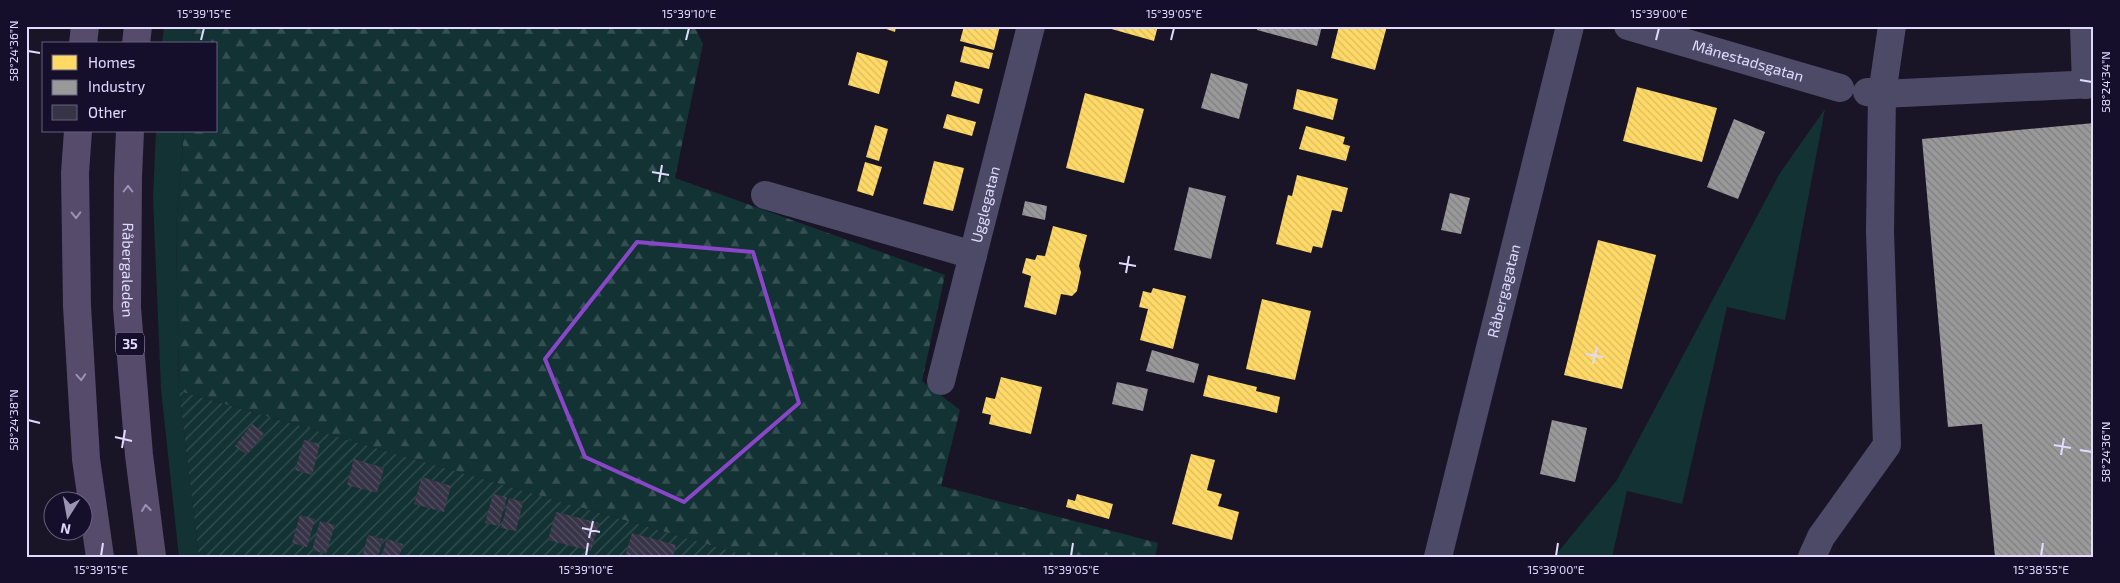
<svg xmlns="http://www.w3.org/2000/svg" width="2120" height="583" font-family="'Exo 2',sans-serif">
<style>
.grass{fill:#133234}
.forest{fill:url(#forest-firs)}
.garden{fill:url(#garden-furrows)}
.homes{fill:url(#homes-back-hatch)}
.industry{fill:url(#industry-back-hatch)}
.building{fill:url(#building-back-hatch)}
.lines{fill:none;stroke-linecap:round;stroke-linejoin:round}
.minor{stroke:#4d4a67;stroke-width:28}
.major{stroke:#564b6b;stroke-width:28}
.oneway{stroke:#9b92b5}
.marked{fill:none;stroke:#8a46c9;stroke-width:4;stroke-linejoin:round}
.ticks{fill:none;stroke:#e0daff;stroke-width:2}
.labels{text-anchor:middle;stroke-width:5;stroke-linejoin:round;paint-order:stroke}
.shield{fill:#150f2c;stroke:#a39dc0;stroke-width:1}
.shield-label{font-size:14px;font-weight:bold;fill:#e0daff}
.street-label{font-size:15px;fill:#e0daff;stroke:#150f2c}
.neatline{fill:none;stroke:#e0daff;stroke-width:2}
.ticks-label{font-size:12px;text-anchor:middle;fill:#e0daff}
</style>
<defs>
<pattern id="forest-firs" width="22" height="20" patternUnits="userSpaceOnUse" patternTransform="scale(1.25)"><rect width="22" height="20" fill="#133234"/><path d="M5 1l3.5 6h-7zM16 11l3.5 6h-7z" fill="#354f52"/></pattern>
<pattern id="garden-furrows" width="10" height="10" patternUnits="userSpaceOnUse" patternTransform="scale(1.25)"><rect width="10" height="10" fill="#133234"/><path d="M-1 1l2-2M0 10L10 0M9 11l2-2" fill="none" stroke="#354f52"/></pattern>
<pattern id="homes-back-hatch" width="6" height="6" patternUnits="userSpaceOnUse" patternTransform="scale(1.25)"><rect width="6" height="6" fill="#ffd966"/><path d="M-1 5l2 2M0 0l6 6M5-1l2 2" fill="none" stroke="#d9bb61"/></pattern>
<pattern id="industry-back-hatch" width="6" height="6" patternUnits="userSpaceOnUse" patternTransform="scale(1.25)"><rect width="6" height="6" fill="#999"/><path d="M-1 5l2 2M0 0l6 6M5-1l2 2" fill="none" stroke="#7f7f82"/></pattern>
<pattern id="building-back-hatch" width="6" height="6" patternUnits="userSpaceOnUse" patternTransform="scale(1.25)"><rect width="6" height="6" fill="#383447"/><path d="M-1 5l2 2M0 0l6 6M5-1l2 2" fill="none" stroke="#545163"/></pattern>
</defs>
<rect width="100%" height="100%" fill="#191526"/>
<g class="grass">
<path d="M164 26H194L191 44H162Z"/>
<path d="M1825 109 1785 320 1727 307 1682 504 1627 491 1612 557H1554L1617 480 1780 173Z"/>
<path d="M156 131H184L176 229 179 391 199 557H179L161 389 153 198Z"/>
</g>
<path class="forest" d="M194 26H694L703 44 675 178 945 275 922 381 960 410 941 486 1158 543 1155 557H751L179 391 176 229 184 131H216V44H191Z"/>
<path class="garden" d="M179 391 751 557H199Z"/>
<g class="homes">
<path d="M878 26H896L895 32Z"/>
<path d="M964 26H1000L994 50 960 41Z"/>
<path d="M1101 26H1158L1154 41Z"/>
<path d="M1339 26H1387L1375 70 1331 58Z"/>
<path d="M964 46 993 53 989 69 960 62Z"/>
<path d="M857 52 888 61 879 94 848 85Z"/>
<path d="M955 81 983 89 979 104 951 96Z"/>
<path d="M1637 87 1717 108 1702 162 1623 141Z"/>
<path d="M1297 89 1338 99 1333 120 1293 109Z"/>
<path d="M1085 93 1144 109 1124 183 1066 168Z"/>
<path d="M947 114 976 122 972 136 943 128Z"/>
<path d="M875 125 888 129 879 161 866 157Z"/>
<path d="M1306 126 1345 137 1343 144 1350 146 1346 161 1299 149Z"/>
<path d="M934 161 964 168 953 211 923 204Z"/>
<path d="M865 162 882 167 873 196 857 191Z"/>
<path d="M1297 175 1348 188 1342 212 1332 210 1322 248 1313 246 1311 253 1276 244 1288 195 1292 196Z"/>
<path d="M1053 226 1087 235 1079 266 1081 272 1077 291 1072 296 1061 294 1056 315 1024 307 1031 276 1022 273 1026 258 1035 260 1037 255 1045 256Z"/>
<path d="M1598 240 1656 255 1622 389 1564 375Z"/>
<path d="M1153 288 1186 296 1173 349 1140 340 1148 309 1139 307 1143 291 1151 293Z"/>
<path d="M1262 299 1311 311 1295 380 1246 369Z"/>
<path d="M1208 375 1257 387 1256 391 1280 397 1277 413 1203 396Z"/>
<path d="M1001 377 1042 387 1031 434 989 424 991 415 982 413 986 397 995 399Z"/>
<path d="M1191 454 1215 460 1207 490 1222 494 1218 506 1239 512 1232 540 1172 524Z"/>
<path d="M1077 494 1113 504 1109 519 1066 507 1068 499 1075 501Z"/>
</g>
<g class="industry">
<path d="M1258 26H1322L1317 46 1257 30Z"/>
<path d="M1211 73 1248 84 1239 119 1201 108Z"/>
<path d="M1734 119 1765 132 1738 199 1707 187Z"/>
<path d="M2094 123V557H1995L1982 424 1948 427 1922 139Z"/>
<path d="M1189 187 1226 196 1211 259 1174 250Z"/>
<path d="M1450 193 1470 198 1461 234 1441 230Z"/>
<path d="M1025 201 1047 206 1045 220 1022 215Z"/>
<path d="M1152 350 1199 364 1194 383 1146 371Z"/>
<path d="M1117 382 1148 389 1143 411 1112 404Z"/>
<path d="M1552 420 1587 428 1575 482 1540 474Z"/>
</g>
<g class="building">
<path d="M252 424 264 433 247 455 235 446Z"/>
<path d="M304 440 320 444 312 475 295 470Z"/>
<path d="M354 459 384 468 377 493 347 485Z"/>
<path d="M422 477 451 486 444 512 414 504Z"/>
<path d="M493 494 507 497 499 526 485 523Z"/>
<path d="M509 498 523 502 516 531 501 528Z"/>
<path d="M556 512 599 523 591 551 548 540Z"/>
<path d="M300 515 315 519 307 547 292 543Z"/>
<path d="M320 521 335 525 326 554 312 550Z"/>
<path d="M632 533 676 545 673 557H625Z"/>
<path d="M368 535 383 539 378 557H362Z"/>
<path d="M387 539 403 544 399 557H381Z"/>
</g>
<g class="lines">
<g class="minor">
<path id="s1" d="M1628 26 1840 88"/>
<path d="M2084 26 2086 85"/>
<path d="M1867 92 1882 94 2094 84"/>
<path d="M765 195 973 255"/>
<path id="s2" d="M941 381 1031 26"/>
<path id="s3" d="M1438 557 1570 26"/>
<path d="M1812 557 1821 537 1887 445 1880 231 1882 94 1892 26"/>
</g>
<g class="major">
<path d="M83 44 85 26"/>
<path d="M136 44 138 26"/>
<path d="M78 131 75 173 77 306 86 459 100 557"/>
<path id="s4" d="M130 131 128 177 127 308 139 455 152 557"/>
</g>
</g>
<defs><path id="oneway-chevron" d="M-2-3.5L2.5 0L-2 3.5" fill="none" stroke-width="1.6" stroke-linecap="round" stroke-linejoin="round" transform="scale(1.25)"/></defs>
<g class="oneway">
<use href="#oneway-chevron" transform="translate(128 189) rotate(-90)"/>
<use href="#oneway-chevron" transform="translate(76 215) rotate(89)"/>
<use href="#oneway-chevron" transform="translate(81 377) rotate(86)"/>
<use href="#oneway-chevron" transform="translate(146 508) rotate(-97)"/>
</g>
<path class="marked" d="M637 242 753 252 799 403 684 502 585 457 545 359Z"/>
<path class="ticks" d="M201 40 204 28M686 40 689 28M1171 40 1174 28M1656 40 1659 28M28 51 40 53M2080 80 2092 82M652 172 669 175M659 182 662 165M1119 263 1136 266M1126 273 1129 256M1586 354 1603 357M1593 364 1597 347M28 420 40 423M115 437 132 441M2054 445 2071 448M122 448 125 430M2080 450 2092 452M2061 455 2064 438M582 528 600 532M589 538 593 521M101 556 103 543M586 556 588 543M1071 556 1073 543M1556 556 1558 543M2041 556 2043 543"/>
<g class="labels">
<rect class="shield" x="116" y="332.5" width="28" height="23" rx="4"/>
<g class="shield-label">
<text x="130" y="349">35</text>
</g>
<g class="street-label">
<text dy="5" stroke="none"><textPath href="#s1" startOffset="125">Månestadsgatan</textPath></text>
<text dy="5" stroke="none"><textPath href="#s2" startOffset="182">Ugglegatan</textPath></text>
<text dy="5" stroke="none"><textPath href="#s4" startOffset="139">Råbergaleden</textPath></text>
<text dy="5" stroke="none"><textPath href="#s3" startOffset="274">Råbergagatan</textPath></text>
</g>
</g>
<rect width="2120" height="583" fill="none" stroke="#150f2c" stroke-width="55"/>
<rect x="42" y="42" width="175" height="90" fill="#150f2c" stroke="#666080"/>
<rect x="52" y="55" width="25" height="15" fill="#ffd966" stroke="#666080"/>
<text x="88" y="68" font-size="15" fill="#e0daff">Homes</text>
<rect x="52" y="80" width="25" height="15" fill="#999999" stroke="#666080"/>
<text x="88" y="92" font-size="15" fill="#e0daff">Industry</text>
<rect x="52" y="105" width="25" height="15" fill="#383447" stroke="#666080"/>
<text x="88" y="118" font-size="15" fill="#e0daff">Other</text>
<g transform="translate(68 516) rotate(191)"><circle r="24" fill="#150f2c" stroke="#666080"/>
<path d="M0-4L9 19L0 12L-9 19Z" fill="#9a95b3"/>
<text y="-8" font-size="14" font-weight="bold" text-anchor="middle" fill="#e0daff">N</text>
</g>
<rect x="28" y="28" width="2064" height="528" class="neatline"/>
<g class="ticks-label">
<text x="204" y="18">15°39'15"E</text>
<text x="689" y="18">15°39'10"E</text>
<text x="1174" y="18">15°39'05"E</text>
<text x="1659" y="18">15°39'00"E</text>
<text transform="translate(14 51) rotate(-90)" y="4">58°24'36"N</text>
<text transform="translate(2106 82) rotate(-90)" y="4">58°24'34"N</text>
<text transform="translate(14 420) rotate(-90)" y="4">58°24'38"N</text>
<text transform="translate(2106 452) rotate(-90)" y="4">58°24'36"N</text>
<text x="101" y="574">15°39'15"E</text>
<text x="586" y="574">15°39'10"E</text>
<text x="1071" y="574">15°39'05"E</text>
<text x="1556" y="574">15°39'00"E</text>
<text x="2041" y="574">15°38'55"E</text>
</g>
</svg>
